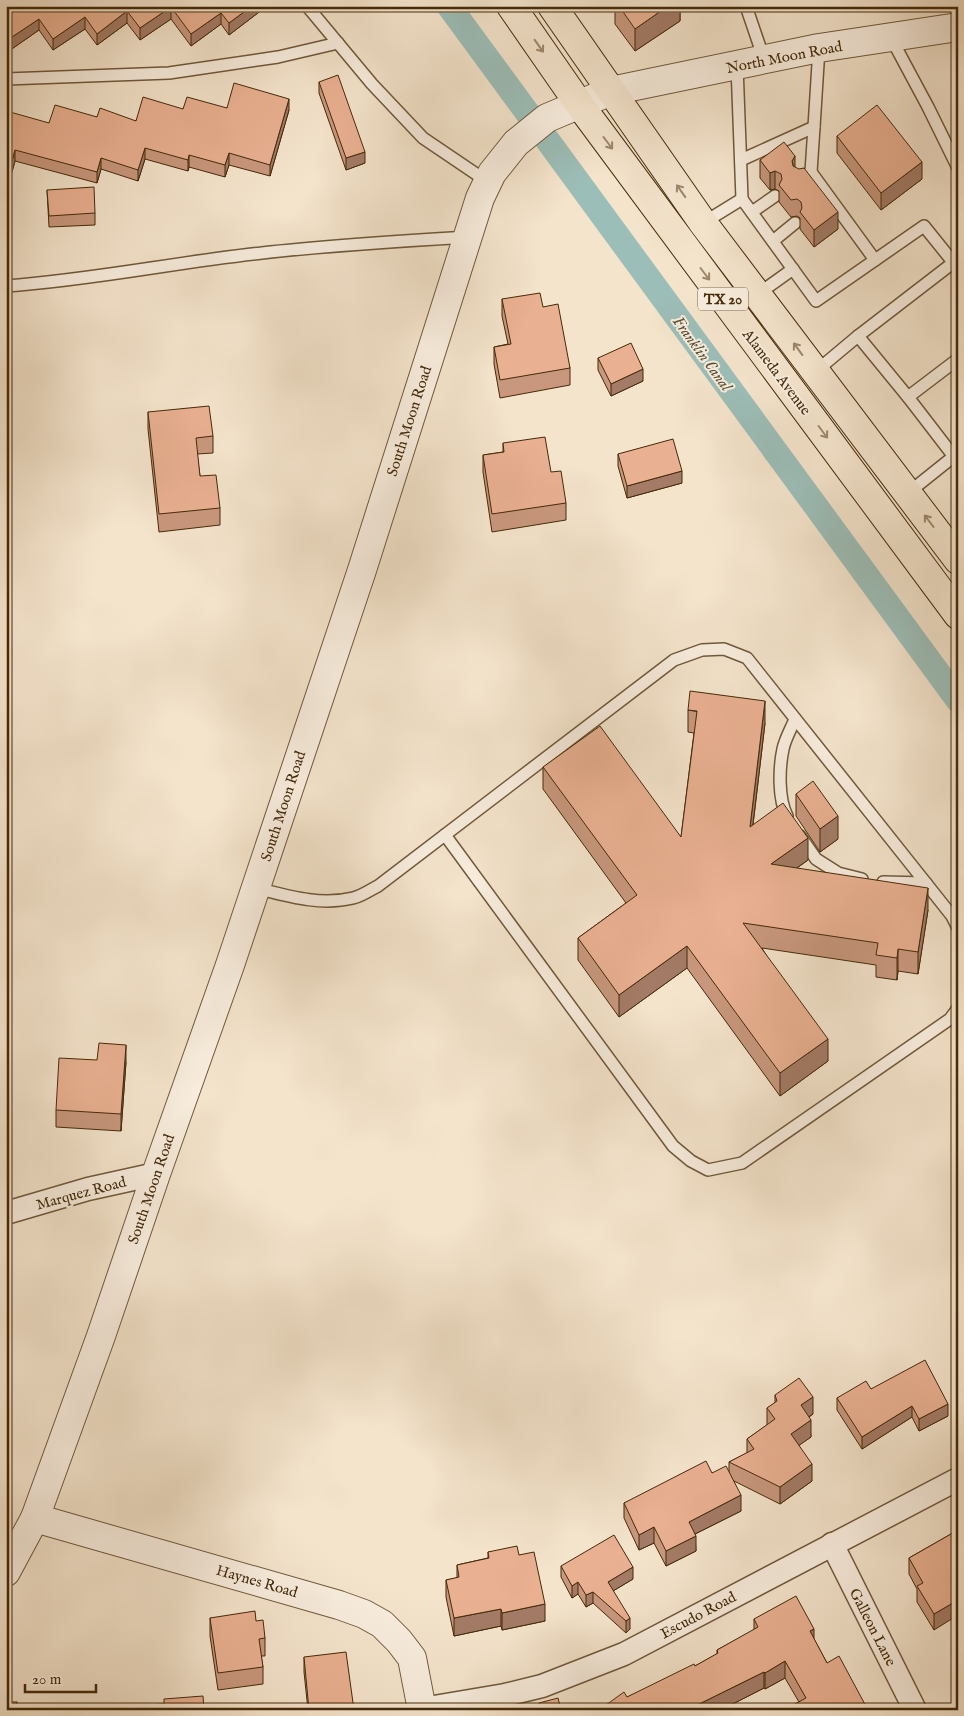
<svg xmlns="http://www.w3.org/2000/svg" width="964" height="1716" font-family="'IM FELL English',serif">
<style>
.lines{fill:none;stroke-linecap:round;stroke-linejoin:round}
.canal{stroke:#9cbeb8;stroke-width:25}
.service-casing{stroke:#70583a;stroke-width:14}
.minor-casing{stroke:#70583a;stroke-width:25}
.tertiary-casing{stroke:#70583a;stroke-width:30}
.primary-casing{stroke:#442a09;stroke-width:30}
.service{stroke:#f8edde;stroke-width:11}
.minor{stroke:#f8edde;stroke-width:22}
.tertiary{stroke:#f8edde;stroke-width:28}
.primary{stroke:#f4e4cc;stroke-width:28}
.wall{fill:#c8977d;stroke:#442a09}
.shaded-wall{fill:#a37b66;stroke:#442a09}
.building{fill:#e9b091;stroke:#442a09}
.oneway{stroke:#9c876a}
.labels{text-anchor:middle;stroke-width:4;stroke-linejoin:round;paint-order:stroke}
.shield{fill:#f8edde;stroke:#7a6449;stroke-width:1}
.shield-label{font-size:14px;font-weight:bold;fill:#442a09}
.street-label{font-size:15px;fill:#442a09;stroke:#f8edde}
.water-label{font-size:16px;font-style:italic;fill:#5a4f35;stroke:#f8edde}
</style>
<rect width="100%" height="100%" fill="#f4e4cc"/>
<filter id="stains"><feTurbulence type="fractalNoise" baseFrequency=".004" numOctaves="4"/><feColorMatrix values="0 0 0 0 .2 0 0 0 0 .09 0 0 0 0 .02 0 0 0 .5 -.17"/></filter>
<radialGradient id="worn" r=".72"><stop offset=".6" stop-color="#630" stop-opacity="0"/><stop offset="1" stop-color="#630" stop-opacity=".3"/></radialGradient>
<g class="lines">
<path class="canal" d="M449 6 958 700"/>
<g class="service-casing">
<g id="service">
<path d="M307 6 372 84 423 138 488 182"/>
<path d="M746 6 764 59"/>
<path d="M891 38 928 107 958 168"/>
<path d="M737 66 742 199"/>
<path d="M6 79 169 73 278 57 338 43"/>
<path d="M741 160 814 127 819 48"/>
<path d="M811 172 814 127"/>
<path d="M799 179 811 172 875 260"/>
<path d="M752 212 775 196"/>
<path d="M703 223 742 199 816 301 924 226 953 262"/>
<path d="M773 241 795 223"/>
<path d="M6 286C92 280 177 262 262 253 330 245 399 241 467 237"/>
<path d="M758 294 793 269"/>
<path d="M858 336 908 397"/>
<path d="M958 359 908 397 958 462"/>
<path d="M815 372 858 336 958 259"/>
<path d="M908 493 958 453"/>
<path d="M787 816C778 799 779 768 783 749 785 739 791 729 795 719"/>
<path d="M445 835 673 1146 691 1161 708 1170 742 1163 950 1019 958 1008"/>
<path d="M800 836 816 859 838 873 862 879"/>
<path d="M883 882 926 883"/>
<path d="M256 888C288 896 320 906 353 898 362 896 370 890 378 886L674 660 702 650 724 649 747 658 952 916 958 928"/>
</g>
</g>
<g class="minor-casing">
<g id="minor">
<path d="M6 1213 88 1189 156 1174"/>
<path d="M832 1544 915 1710"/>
<path d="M422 1709 505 1695 542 1686 624 1654 958 1479"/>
</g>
</g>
<g class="tertiary-casing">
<g id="tertiary">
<path d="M35 1518 339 1605 364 1614 382 1624 399 1641 412 1658 422 1710"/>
<path d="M6 1572 35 1518 101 1336 156 1174 230 965 362 570 480 198 492 173 516 143 547 118 611 91 819 48 958 27"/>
</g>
</g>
<g class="primary-casing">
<g id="primary">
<path d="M511 6 579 104 958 615"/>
<path d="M552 6 703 223 958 560"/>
</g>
</g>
<use href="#service" class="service"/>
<use href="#minor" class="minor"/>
<use href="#tertiary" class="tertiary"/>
<use href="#primary" class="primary"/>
</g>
<g class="wall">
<path d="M6 6H267L229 35 221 24 191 46 171 19 140 40 127 23 97 45 85 29 53 50 39 30 6 53Z"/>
<path d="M615 6H680V21L635 51 615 24Z"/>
<path d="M319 82 365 163 346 170 319 93Z"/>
<path d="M227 108 289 110 270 176 229 165 225 177 189 167 188 171 145 159 138 181 101 169 97 183 15 161 8 186H6V122L49 123 97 117 136 121 183 109Z"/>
<path d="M837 136 922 179 881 210 837 153Z"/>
<path d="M760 160 795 167 838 229 814 247 800 229V218L797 216 791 217 779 202V191L775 189 770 190 760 178Z"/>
<path d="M47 190 95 213V225L49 227Z"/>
<path d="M502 299 543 307 570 368V385L500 398 494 364V347L508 344 502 316Z"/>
<path d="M598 358 643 381 611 396 598 370Z"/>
<path d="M148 412 213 436V453L197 454 200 476 220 508V525L159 532 148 429Z"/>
<path d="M503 443 566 503V520L492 532 483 472V455L503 452Z"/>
<path d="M618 454 682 483 627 498 618 466Z"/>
<path d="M688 710 765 723 753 825 808 860 797 868 928 910 918 974 898 971 897 980 876 977V965L762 948 828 1061 780 1096 687 968 619 1017 578 960V938L626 903 543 789V767L681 837 694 733 688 732Z"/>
<path d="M796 794 838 839 820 852 796 816Z"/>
<path d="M126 1062 121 1131 56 1127V1110Z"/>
<path d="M871 1389 948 1416 919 1431 912 1417 862 1449 837 1410V1398Z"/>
<path d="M775 1395 813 1414 809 1417 811 1437 799 1445 812 1481 780 1504 734 1481 741 1511 695 1534 696 1551 666 1566 654 1543 639 1550 624 1518V1503L712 1473H729V1462L747 1453V1439L767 1425V1408L775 1403Z"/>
<path d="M958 1530 934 1630 917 1602V1589L909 1574V1558Z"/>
<path d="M488 1552 519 1555 545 1621 502 1630 501 1626 454 1636 446 1597V1580L457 1578V1565L488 1558Z"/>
<path d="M561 1566 633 1579 613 1591 630 1629 626 1633 593 1603 586 1607 578 1594 572 1598 561 1577Z"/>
<path d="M210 1618 256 1621 265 1638V1656H261L263 1667V1684L218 1690 210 1636Z"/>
<path d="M754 1619 814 1639 827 1663 868 1710 799 1702 785 1678 765 1689 764 1688 721 1710H599L695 1666 717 1654V1650L754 1630Z"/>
<path d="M304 1657 354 1710H308L304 1672Z"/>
</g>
<g class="shaded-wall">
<path d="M252 6H267L229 35V23Z"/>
<path d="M668 6H680V21L635 51V29Z"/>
<path d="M171 7V19L140 40V28Z"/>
<path d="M127 11V23L97 45V34Z"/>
<path d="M221 13V24L191 46V34Z"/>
<path d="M85 17V29L53 50V39Z"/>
<path d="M39 19V30L6 53V41Z"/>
<path d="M289 99V110L270 176V165Z"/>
<path d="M145 148V159L138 181V170Z"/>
<path d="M15 150V161L8 186V175Z"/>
<path d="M365 152V163L346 170V158Z"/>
<path d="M229 153V165L225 177V165Z"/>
<path d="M189 155V167L188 171V160Z"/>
<path d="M795 156V173L792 161Z"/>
<path d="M101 158V169L97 183V172Z"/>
<path d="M922 162V179L881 210V193Z"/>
<path d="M775 171V189L770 190V173Z"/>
<path d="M838 212V229L814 247V230Z"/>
<path d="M643 369V381L611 396V384Z"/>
<path d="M682 471V483L627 498V486Z"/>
<path d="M765 701V723L750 849V827Z"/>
<path d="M838 816V839L820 852V829Z"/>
<path d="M808 838V860L771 886V864Z"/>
<path d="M928 888V910L918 974V952Z"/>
<path d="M687 946V968L619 1017V995Z"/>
<path d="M898 949V971L897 980V958Z"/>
<path d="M828 1039V1061L780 1096V1073Z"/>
<path d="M126 1045V1062L121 1131V1114Z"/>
<path d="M813 1397V1414L801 1422V1405Z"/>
<path d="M948 1404V1416L919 1431V1419Z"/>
<path d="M912 1406V1417L862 1449V1437Z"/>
<path d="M811 1420V1437L791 1451V1434Z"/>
<path d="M812 1464V1481L780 1504V1487Z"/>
<path d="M741 1495V1511L689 1537V1522Z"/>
<path d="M654 1527V1543L639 1550V1535Z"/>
<path d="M696 1536V1551L666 1566V1551Z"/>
<path d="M633 1567V1579L608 1594V1582Z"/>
<path d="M578 1582V1594L572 1598V1586Z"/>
<path d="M593 1592V1603L586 1607V1595Z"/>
<path d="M958 1600V1615L934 1630V1614Z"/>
<path d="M545 1604V1621L502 1630V1613Z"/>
<path d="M501 1609V1626L454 1636V1618Z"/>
<path d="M630 1618V1629L626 1633V1621Z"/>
<path d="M814 1629V1646L810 1631Z"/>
<path d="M785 1661V1678L765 1689V1673Z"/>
<path d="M764 1672V1688L721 1710H687Z"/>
</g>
<g class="building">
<path d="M6 6H252L229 23 221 13 191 34 171 7 140 28 127 11 97 34 85 17 53 39 39 19 6 41Z"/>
<path d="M619 6H668L635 29Z"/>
<path d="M338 75 365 152 346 158 319 82Z"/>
<path d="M234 83 289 99 270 165 229 153 225 165 189 155 188 160 145 148 138 170 101 158 97 172 15 150 8 175 6 174V122L7 123 10 112 49 123 55 105 97 117 100 108 136 121 143 97 183 109 187 97 227 108Z"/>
<path d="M877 105 922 162 881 193 837 136Z"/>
<path d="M784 142 795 156 792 161 793 166 799 169 804 168 838 212 814 230 800 212 802 208 801 202 797 199 791 200 779 185 782 179 781 174 775 171 770 173 760 160Z"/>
<path d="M94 187 95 213 49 216 47 190Z"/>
<path d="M540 293 543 307 558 304 570 368 500 380 494 347 511 344 502 299Z"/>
<path d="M631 343 643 369 611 384 598 358Z"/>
<path d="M209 406 213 436 196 438 200 476 216 475 220 508 159 514 148 412Z"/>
<path d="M545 437 551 472 561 471 566 503 492 514 483 455 504 452 503 443Z"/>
<path d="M673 439 682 471 627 486 618 454Z"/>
<path d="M690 691 765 701 750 827 783 803 808 838 771 864 928 888 918 952 898 949 897 958 876 955 878 943 743 923 828 1039 780 1073 687 946 619 995 578 938 637 895 543 767 600 726 681 837 697 711 688 710Z"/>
<path d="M813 781 838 816 820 829 796 794Z"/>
<path d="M99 1043 126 1045 121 1114 56 1110 59 1058 97 1060Z"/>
<path d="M925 1360 948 1404 919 1419 912 1406 862 1437 837 1398 866 1381 871 1389Z"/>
<path d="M799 1378 813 1397 801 1405 811 1420 791 1434 812 1464 780 1487 729 1462 754 1449 747 1439 775 1419 767 1408 777 1401 775 1395Z"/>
<path d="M706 1461 712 1473 726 1466 741 1495 689 1522 696 1536 666 1551 654 1527 639 1535 624 1503Z"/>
<path d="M958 1530V1569L955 1570 958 1574V1600L934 1614 917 1586 923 1583 909 1558Z"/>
<path d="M614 1535 633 1567 608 1582 630 1618 626 1621 593 1592 586 1595 578 1582 572 1586 561 1566Z"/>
<path d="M517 1546 519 1555 534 1552 545 1604 502 1613 501 1609 454 1618 446 1580 459 1577 457 1565 489 1558 488 1552Z"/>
<path d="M796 1596 814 1629 810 1631 827 1663 839 1656 868 1710H784L806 1698 785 1661 765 1673 764 1672 687 1710H599L624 1692 627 1697 694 1664 695 1666 718 1653 717 1650 758 1627 754 1619Z"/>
<path d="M255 1611 256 1621 263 1620 265 1638 259 1639 263 1667 218 1673 210 1618Z"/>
<path d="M346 1652 354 1710H309L304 1657Z"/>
<path d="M203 1696 204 1710H146L145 1705 164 1704V1699Z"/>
<path d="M558 1698 561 1710H540L541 1709 539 1703Z"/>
<rect x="6" y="1702" width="11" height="8"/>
</g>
<defs><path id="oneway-shaft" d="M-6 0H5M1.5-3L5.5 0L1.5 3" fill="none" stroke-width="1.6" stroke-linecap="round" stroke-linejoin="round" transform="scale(1.25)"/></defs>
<g class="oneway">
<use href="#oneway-shaft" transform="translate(539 46) rotate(55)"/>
<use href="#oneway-shaft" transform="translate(608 143) rotate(53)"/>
<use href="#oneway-shaft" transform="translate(681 191) rotate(-125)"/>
<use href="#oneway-shaft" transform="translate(705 274) rotate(53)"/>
<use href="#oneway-shaft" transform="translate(798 349) rotate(-126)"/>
<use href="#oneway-shaft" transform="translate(823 432) rotate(53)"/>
<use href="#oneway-shaft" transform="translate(929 521) rotate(-127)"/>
</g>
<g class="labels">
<rect class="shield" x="698" y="287.5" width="50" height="23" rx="4"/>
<g class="shield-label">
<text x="723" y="304">TX 20</text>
</g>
<g class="street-label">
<text transform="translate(784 57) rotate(-11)" y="5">North Moon Road</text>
<text transform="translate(777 372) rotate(53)" y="5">Alameda Avenue</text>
<text transform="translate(409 421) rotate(-72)" y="5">South Moon Road</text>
<text transform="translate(283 806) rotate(-72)" y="5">South Moon Road</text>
<text transform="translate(151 1189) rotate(-71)" y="5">South Moon Road</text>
<text transform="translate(81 1193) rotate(-15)" y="5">Marquez Road</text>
<text transform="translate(257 1581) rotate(16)" y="5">Haynes Road</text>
<text transform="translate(698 1615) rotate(-28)" y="5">Escudo Road</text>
<text transform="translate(873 1627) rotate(63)" y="5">Galleon Lane</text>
</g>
<g class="water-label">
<text transform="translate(703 353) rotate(54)" y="6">Franklin Canal</text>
</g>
</g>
<rect width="964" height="1716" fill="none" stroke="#f4e4cc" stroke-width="25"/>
<rect x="8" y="8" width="949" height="1701" fill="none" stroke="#442a09" stroke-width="2.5"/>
<rect x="12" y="12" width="939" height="1691" fill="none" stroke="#442a09"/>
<path d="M25 1684v8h71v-8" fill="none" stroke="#442a09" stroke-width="2.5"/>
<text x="32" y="1684" font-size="15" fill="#442a09" stroke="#f8edde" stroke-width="4" paint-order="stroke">20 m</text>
<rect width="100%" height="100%" filter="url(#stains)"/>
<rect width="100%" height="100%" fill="url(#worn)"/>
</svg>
